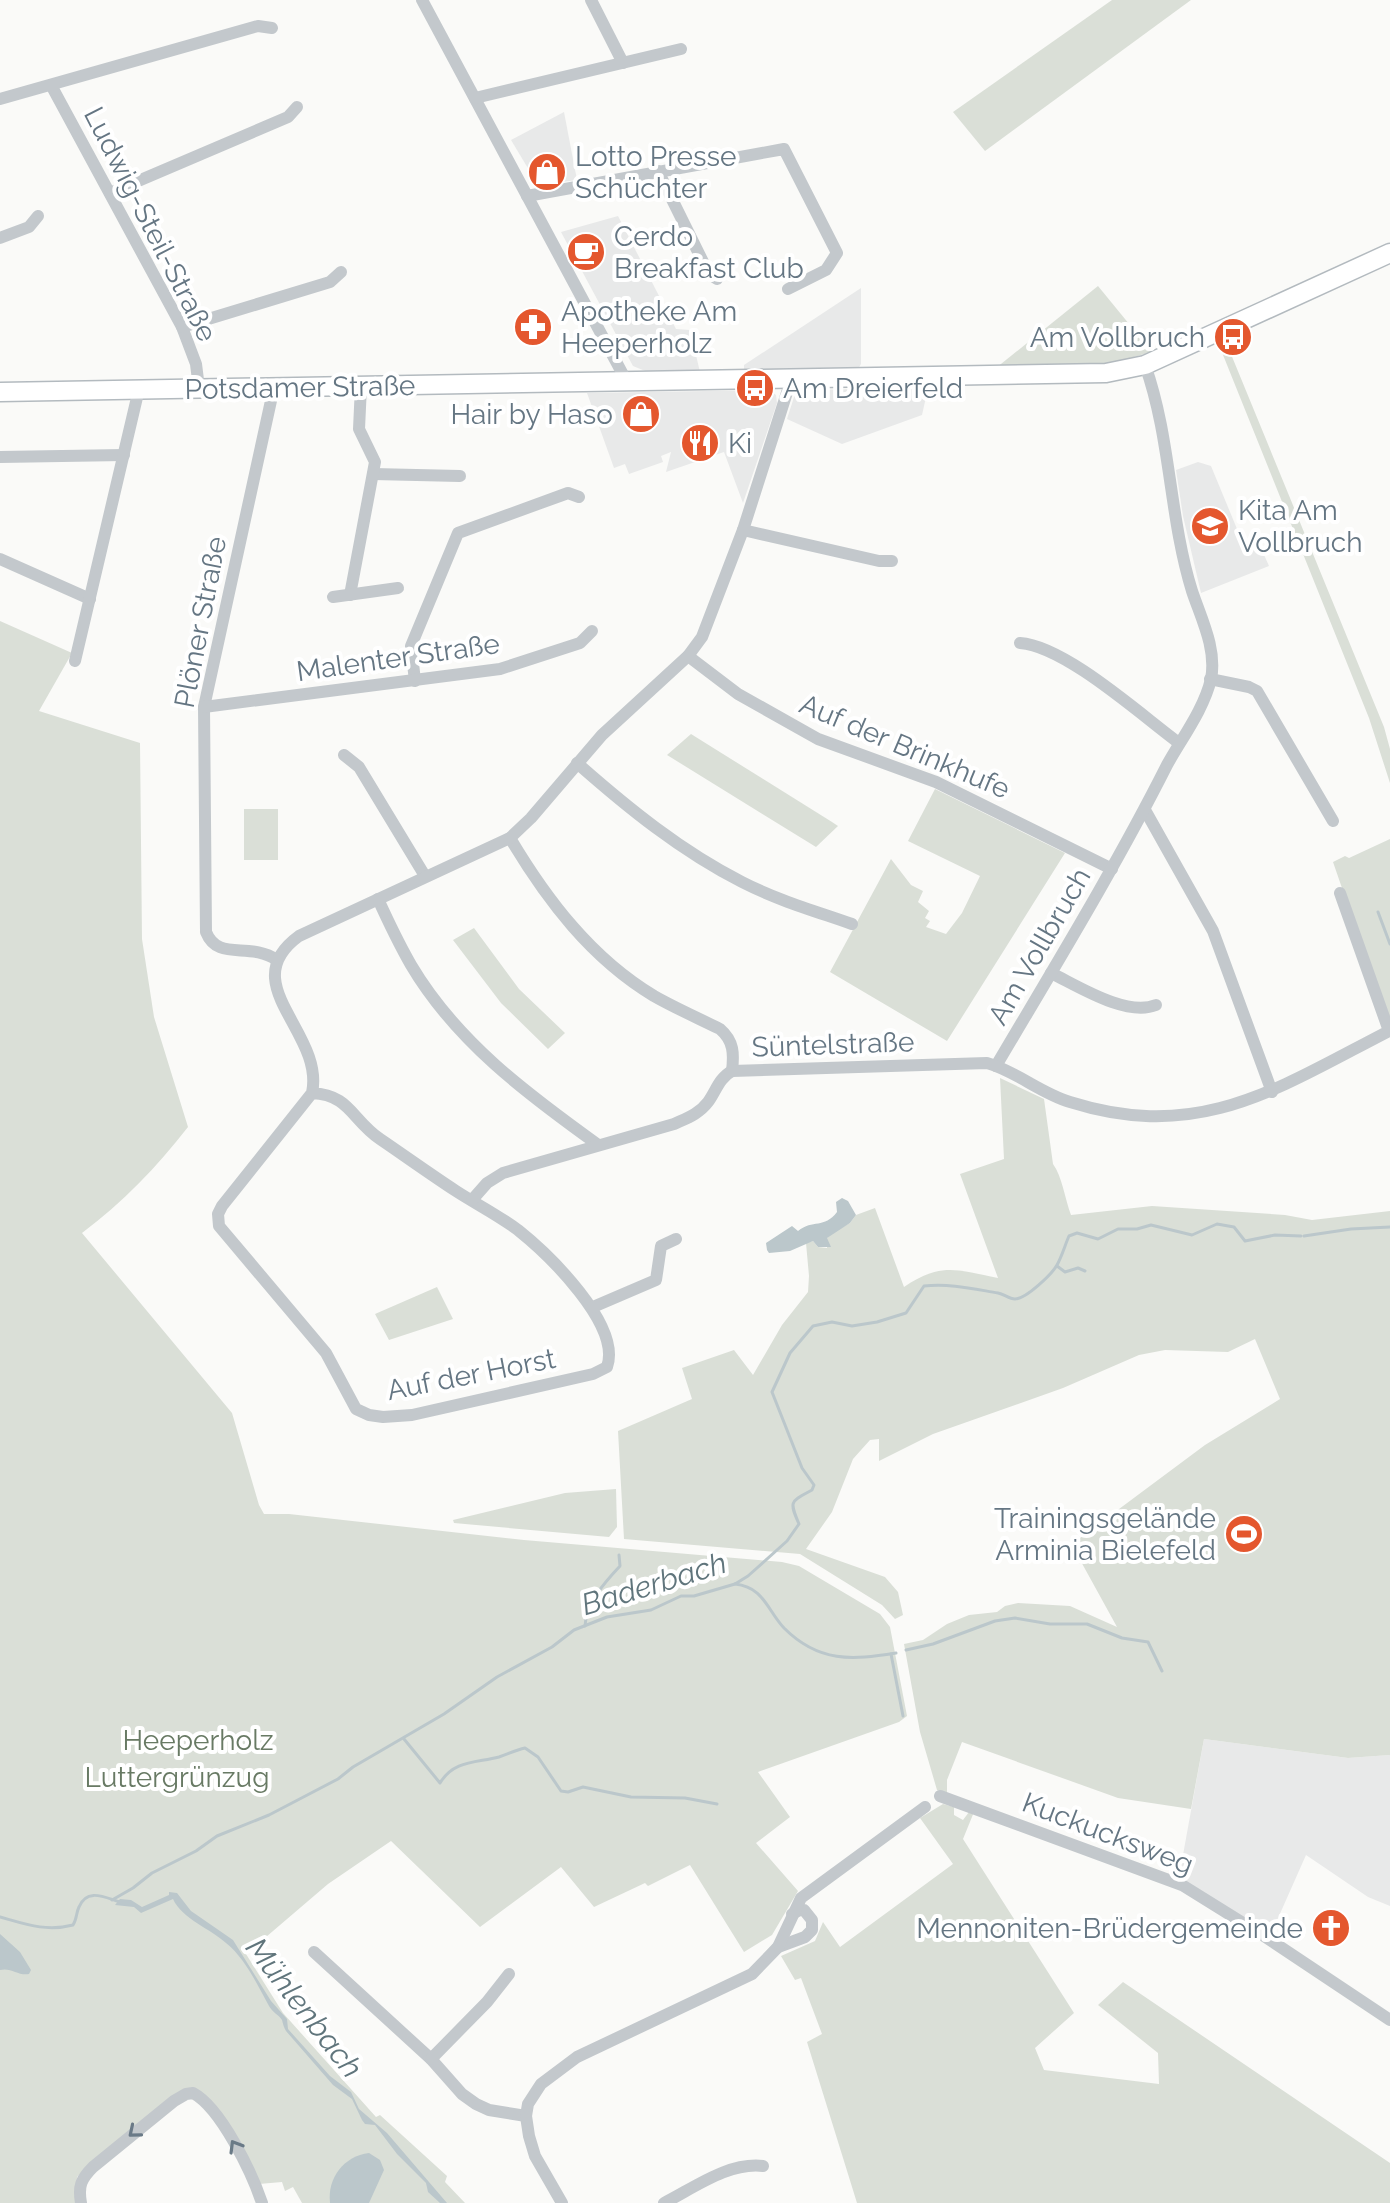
<svg xmlns="http://www.w3.org/2000/svg" width="1390" height="2203" font-family="Raleway,sans-serif">
<style>
.built{fill:#e8e9e9}
.green{fill:#dadfd7}
.water{fill:#bbc7cb}
.lines{fill:none;stroke-linecap:round;stroke-linejoin:round}
.stream{stroke:#bbc7cb;stroke-width:3}
.secondary-casing{stroke:#b3babf;stroke-width:21}
.street{stroke:#c3c8cc;stroke-width:12}
.secondary{stroke:#fff;stroke-width:18}
.oneway{stroke:#6a7a87}
.labels{text-anchor:middle;stroke-width:8;stroke-linejoin:round;paint-order:stroke}
.poi-label{font-size:28px;fill:#657683;stroke:#fff;text-anchor:start}
.street-label{font-size:28px;fill:#657683;stroke:#fff}
.park-label{font-size:28px;fill:#687a64;stroke:#fff}
.water-label{font-size:30px;font-style:italic;fill:#60757c;stroke:#fff}
</style>
<rect width="100%" height="100%" fill="#fafaf8"/>
<g class="built">
<path d="M564 112 577 180 538 185 511 140Z"/>
<path d="M618 216 676 329 690 330 700 372 650 373 633 366 561 232Z"/>
<path d="M861 288V364L858 369 744 372V365Z"/>
<path d="M928 388 922 415 842 444 787 419 795 394 800 390Z"/>
<path d="M770 390 776 395 777 403 743 503 724 452 666 472 671 452 661 456 663 462 629 474 625 464 614 468 587 393Z"/>
<path d="M1198 462 1211 466 1242 541 1261 548 1269 566 1201 593 1183 516 1176 470Z"/>
<path d="M1204 1739 1348 1758 1390 1755V1906L1368 1897 1306 1855 1271 1934 1179 1877Z"/>
</g>
<g class="green">
<path d="M1112 0H1191L985 151 953 112Z"/>
<path d="M1098 286 1152 352 1104 365 996 368Z"/>
<path d="M1226 342 1384 727 1390 749V783L1369 718 1219 345Z"/>
<path d="M0 621 72 653 39 711 140 743 142 939 154 1017 188 1127C156 1168 123 1202 82 1233L232 1413 259 1505 264 1514H289L524 1540 782 1562 799 1566 880 1614 890 1627 907 1716 899 1722 758 1772 790 1817 756 1843 798 1891 772 1935 744 1952 690 1865 648 1886 645 1883 594 1907 561 1867 480 1927 391 1841 328 1884 246 1954 283 2013 376 2117 380 2115 447 2176 445 2182 465 2203H302L293 2187 285 2191 282 2182 259 2184 197 2091 122 2137 77 2177 76 2203H0Z"/>
<path d="M691 734 832 822 838 826 816 847 667 755Z"/>
<path d="M935 789 1065 853 947 1041 830 972 891 859 911 885 923 891 918 902 929 911 925 918 930 921 926 927 946 934 962 913 980 876 908 841Z"/>
<rect x="244" y="809" width="34" height="51"/>
<path d="M1390 839V1027L1333 862 1345 856 1349 858Z"/>
<path d="M474 928 519 989 565 1033 548 1049 501 1003 453 940Z"/>
<path d="M1000 1078 1044 1099 1053 1164C1062 1176 1065 1199 1071 1215L1152 1206 1285 1215 1312 1220 1390 1211V1755L1348 1758 1204 1739 1191 1809 1118 1798 962 1742 947 1780V1794L937 1790 920 1732 904 1644 923 1640 947 1624 969 1615 997 1612 1005 1606 1018 1603 1070 1606 1117 1627 1079 1558 1068 1547 1205 1445 1280 1399 1255 1339 1228 1352 1165 1350 1139 1355 1063 1388 933 1434 879 1461V1439L870 1440 853 1459 832 1512 806 1549 885 1577 898 1592 903 1615 895 1619 882 1605 800 1554 624 1539 618 1431 692 1399 682 1368 734 1350 753 1375 782 1325 808 1292 809 1276 806 1243 813 1241 818 1247 827 1248V1238L830 1234 850 1223 856 1215 875 1208 904 1287C941 1262 957 1270 998 1278L960 1174 1004 1159Z"/>
<path d="M437 1287 453 1319 389 1340 375 1314Z"/>
<path d="M616 1489 617 1527 609 1537 454 1523 453 1520 565 1493Z"/>
<path d="M943 1804 954 1807V1815L963 1820 969 1812H974L963 1839 1074 2013 1035 2048 1044 2070 1159 2084 1158 2053 1098 2005 1123 1982 1390 2163V2203H857L807 2042 822 2034 801 1978 795 1980 781 1956 815 1941 823 1922 840 1947 953 1864 920 1818Z"/>
</g>
<g class="water">
<path d="M842 1198 848 1201 856 1215 850 1223 827 1238 831 1247H818L813 1241 790 1251 769 1253 767 1250 766 1243 792 1226 798 1231C813 1219 824 1229 837 1212L836 1202Z"/>
<path d="M169 1892 177 1893 191 1911 233 1940 271 2001 287 2019 288 2029 330 2076 351 2092 359 2109 387 2133 447 2203H440L428 2192 426 2183 397 2154 375 2125 365 2124 362 2120 352 2099 333 2085 286 2031C284 2028 283 2024 282 2020 279 2015 272 2012 269 2006 258 1986 245 1958 226 1943 211 1929 182 1919 173 1899L141 1913 134 1907 115 1905 120 1899 131 1900 142 1907 169 1895Z"/>
<path d="M0 1934 20 1952 31 1970 29 1974C18 1976 11 1967 0 1970Z"/>
<path d="M369 2153 380 2160 384 2170 369 2203H330C327 2178 344 2156 369 2153Z"/>
</g>
<g class="lines">
<g class="stream">
<path d="M1378 912 1390 944"/>
<path d="M1304 1236 1351 1229 1390 1227"/>
<path d="M1057 1266 1065 1272 1078 1268 1085 1271"/>
<path d="M735 1584C764 1587 767 1610 784 1628 819 1663 852 1660 896 1653"/>
<path d="M585 1626C586 1603 605 1582 620 1566L619 1555"/>
<path d="M906 1650 933 1644 995 1621 1015 1618 1050 1624H1087L1122 1638 1148 1642 1162 1671"/>
<path d="M891 1654 903 1716"/>
<path d="M404 1739 440 1783C454 1760 476 1763 499 1757 508 1754 516 1750 525 1748L538 1757 561 1791 568 1792 583 1787 631 1797 685 1798 717 1804"/>
<path d="M112 1900 133 1888 152 1873 196 1851 217 1836 269 1815 338 1779 353 1767 444 1714 497 1677 552 1647 574 1630 607 1617 651 1610 681 1596H694L735 1584 748 1576 787 1541 799 1524C789 1501 790 1502 812 1490L814 1485 802 1468 772 1392 790 1353 813 1326 832 1322 852 1326 877 1322 906 1313 924 1286C949 1283 974 1289 998 1293 1004 1294 1009 1299 1015 1299 1026 1299 1052 1274 1057 1265 1062 1256 1065 1245 1069 1236L1077 1233 1098 1239 1118 1229H1137L1151 1225 1192 1235 1217 1224 1234 1227 1245 1241 1275 1235 1301 1236"/>
<path d="M0 1917C25 1924 46 1932 73 1925 77 1919 76 1913 79 1907 87 1887 106 1898 120 1902"/>
</g>
<g class="secondary-casing">
<path id="secondary" d="M0 392 1106 373 1145 365 1390 253"/>
</g>
<g class="street">
<path d="M422 0 627 382"/>
<path d="M591 0 623 63"/>
<path d="M51 85 182 327 196 364 199 388"/>
<path d="M475 98 681 49"/>
<path d="M0 99 258 26 272 28"/>
<path d="M658 171 709 274 717 279"/>
<path d="M110 193 288 117 297 107"/>
<path d="M527 196 784 149 837 253 826 270 788 289"/>
<path d="M0 238 29 227 38 216"/>
<path d="M182 327 330 282 341 272"/>
<path d="M274 387 204 707 206 932C218 962 249 941 277 960"/>
<path d="M0 457 124 455"/>
<path d="M373 474 460 476"/>
<path d="M743 530 879 561H892"/>
<path d="M0 559 90 599"/>
<path d="M350 595 375 462 359 429 361 386"/>
<path d="M333 597 398 588"/>
<path d="M1020 643C1065 646 1141 715 1179 743"/>
<path d="M688 656 738 694 818 739 936 782 1112 869"/>
<path d="M75 661 139 389"/>
<path d="M1210 679 1249 687 1257 691 1333 821"/>
<path d="M415 681 411 646 458 533 568 493 579 497"/>
<path d="M204 707 500 669 580 643 592 631"/>
<path d="M344 755 359 767 425 876"/>
<path d="M577 763C628 808 681 851 742 882 777 900 815 911 852 924"/>
<path d="M1145 810 1213 931 1272 1092"/>
<path d="M510 838C547 900 591 958 654 996 675 1008 698 1018 720 1029 734 1041 734 1054 732 1071"/>
<path d="M378 899C388 921 399 944 411 965 456 1041 526 1093 597 1144"/>
<path d="M1051 973C1078 986 1126 1017 1156 1005"/>
<path d="M996 1066C1055 966 1115 868 1167 765 1182 738 1204 709 1211 679 1217 649 1201 618 1192 591 1169 517 1171 438 1145 365"/>
<path d="M312 1093 222 1206 218 1214 219 1226 326 1353 356 1409 369 1415 383 1417 412 1415 593 1374 607 1367C622 1325 548 1254 518 1230 498 1215 476 1204 456 1191 430 1174 405 1156 380 1139 351 1119 350 1095 312 1093 325 1032 233 984 299 936L510 838 531 818 602 735 688 656 702 637 743 530 791 380"/>
<path d="M472 1200 487 1183 503 1173 674 1124C687 1118 699 1114 708 1102 716 1091 719 1078 732 1071L987 1063C1016 1071 1040 1093 1070 1102 1200 1143 1278 1088 1389 1031L1340 893"/>
<path d="M593 1307 656 1280 661 1246 676 1239"/>
<path d="M940 1796 1182 1885 1264 1936 1390 2020"/>
<path d="M778 1947 805 1937 812 1930V1920L804 1910H800L792 1914"/>
<path d="M314 1952 431 2059 462 2094 476 2104 489 2110 526 2116"/>
<path d="M431 2059 487 2002 509 1974"/>
<path d="M81 2203C78 2186 81 2179 93 2167L174 2101 186 2094 193 2093C221 2108 252 2173 262 2203"/>
<path d="M562 2203 535 2156 529 2136 526 2116 528 2104 541 2084 577 2057 752 1974 778 1947 801 1898 925 1807"/>
<path d="M664 2203C694 2188 728 2162 763 2166"/>
</g>
<use href="#secondary" class="secondary"/>
</g>
<defs><path id="oneway-chevron" d="M-2-3.5L2.5 0L-2 3.5" fill="none" stroke-width="1.6" stroke-linecap="round" stroke-linejoin="round" transform="scale(2)"/></defs>
<g class="oneway">
<use href="#oneway-chevron" transform="translate(134 2132) rotate(140)"/>
<use href="#oneway-chevron" transform="translate(235 2146) rotate(-121)"/>
</g>
<defs>
<g id="shop-disc" transform="scale(2)"><circle r="9.5" fill="#e4572e" stroke="#fff"/><path d="M-5-2.5h2.3a2.7 3.5 0 0 1 5.4 0H5L5.5 6h-11ZM-1.5-2.5h3a1.5 2.3 0 0 0-3 0Z" fill="#fff"/></g>
<g id="cafe-disc" transform="scale(2)"><circle r="9.5" fill="#e4572e" stroke="#fff"/><path d="M-5.5-4.5H6V0H3Q3 3.5 0 3.5H-2.5Q-5.5 3.5-5.5 0ZM3-3.2v2h1.7v-2ZM-6 4.5H4V6H-6Z" fill="#fff"/></g>
<g id="pharmacy-disc" transform="scale(2)"><circle r="9.5" fill="#e4572e" stroke="#fff"/><path d="M-2-6h4v4h4v4h-4v4h-4v-4h-4v-4h4Z" fill="#fff"/></g>
<g id="bus-disc" transform="scale(2)"><circle r="9.5" fill="#e4572e" stroke="#fff"/><path d="M-5-6H5V4H4V6H2V4H-2V6H-4V4H-5ZM-3.5-4V0h7V-4ZM-3.5 1.2v1.5H-2V1.2ZM2 1.2v1.5H3.5V1.2Z" fill="#fff"/></g>
<g id="restaurant-disc" transform="scale(2)"><circle r="9.5" fill="#e4572e" stroke="#fff"/><path d="M-5-6h1v4h1v-4h1v4h1v-4h1v5L-1.5 .5V6h-2V.5L-5-1ZM5-6V6H3V1.5H1.5Q1.5-4 5-6Z" fill="#fff"/></g>
<g id="school-disc" transform="scale(2)"><circle r="9.5" fill="#e4572e" stroke="#fff"/><path d="M0-5L7-2L0 1L-7-2ZM-4 1L0 2.5L4 1V4Q0 6-4 4Z" fill="#fff"/></g>
<g id="stadium-disc" transform="scale(2)"><circle r="9.5" fill="#e4572e" stroke="#fff"/><path d="M0-5a6.5 5 0 1 0 0 10a6.5 5 0 1 0 0-10ZM-3.5-1.8h7v3.6h-7Z" fill="#fff"/></g>
<g id="church-disc" transform="scale(2)"><circle r="9.5" fill="#e4572e" stroke="#fff"/><path d="M-1.2-6h2.4v3.5h3.3v2.4h-3.3V6h-2.4V-.1h-3.3v-2.4h3.3Z" fill="#fff"/></g>
</defs>
<g fill-rule="evenodd">
<use href="#shop-disc" x="547" y="172"/>
<use href="#cafe-disc" x="586" y="252"/>
<use href="#pharmacy-disc" x="533" y="327"/>
<use href="#bus-disc" x="1233" y="337"/>
<use href="#bus-disc" x="755" y="388"/>
<use href="#shop-disc" x="641" y="414"/>
<use href="#restaurant-disc" x="700" y="443"/>
<use href="#school-disc" x="1210" y="526"/>
<use href="#stadium-disc" x="1244" y="1534"/>
<use href="#church-disc" x="1331" y="1928"/>
</g>
<g class="labels">
<g class="poi-label">
<text x="575" y="166">Lotto Presse<tspan x="575" dy="32">Schüchter</tspan></text>
<text x="614" y="246">Cerdo<tspan x="614" dy="32">Breakfast Club</tspan></text>
<text x="561" y="321">Apotheke Am<tspan x="561" dy="32">Heeperholz</tspan></text>
<text x="1205" y="347" text-anchor="end">Am Vollbruch</text>
<text x="783" y="398">Am Dreierfeld</text>
<text x="613" y="424" text-anchor="end">Hair by Haso</text>
<text x="728" y="453">Ki</text>
<text x="1238" y="520">Kita Am<tspan x="1238" dy="32">Vollbruch</tspan></text>
<text x="1216" y="1528" text-anchor="end">Trainingsgelände<tspan x="1216" dy="32">Arminia Bielefeld</tspan></text>
<text x="1303" y="1938" text-anchor="end">Mennoniten-Brüdergemeinde</text>
</g>
<g class="street-label">
<text transform="translate(151 224) rotate(63)" y="10">Ludwig-Steil-Straße</text>
<text transform="translate(300 387) rotate(-1)" y="10">Potsdamer Straße</text>
<text transform="translate(200 622) rotate(-79)" y="10">Plöner Straße</text>
<text transform="translate(398 657) rotate(-8)" y="10">Malenter Straße</text>
<text transform="translate(905 746) rotate(23)" y="10">Auf der Brinkhufe</text>
<text transform="translate(1039 946) rotate(-60)" y="10">Am Vollbruch</text>
<text transform="translate(833 1044) rotate(-2)" y="10">Süntelstraße</text>
<text transform="translate(471 1374) rotate(-11)" y="10">Auf der Horst</text>
<text transform="translate(1108 1833) rotate(21)" y="10">Kuckucksweg</text>
</g>
<g class="park-label">
<text x="198" y="1750">Heeperholz</text>
<text x="177" y="1787">Luttergrünzug</text>
</g>
<g class="water-label">
<text transform="translate(654 1584) rotate(-17)" y="10">Baderbach</text>
<text transform="translate(304 2008) rotate(52)" y="10">Mühlenbach</text>
</g>
</g>
</svg>
